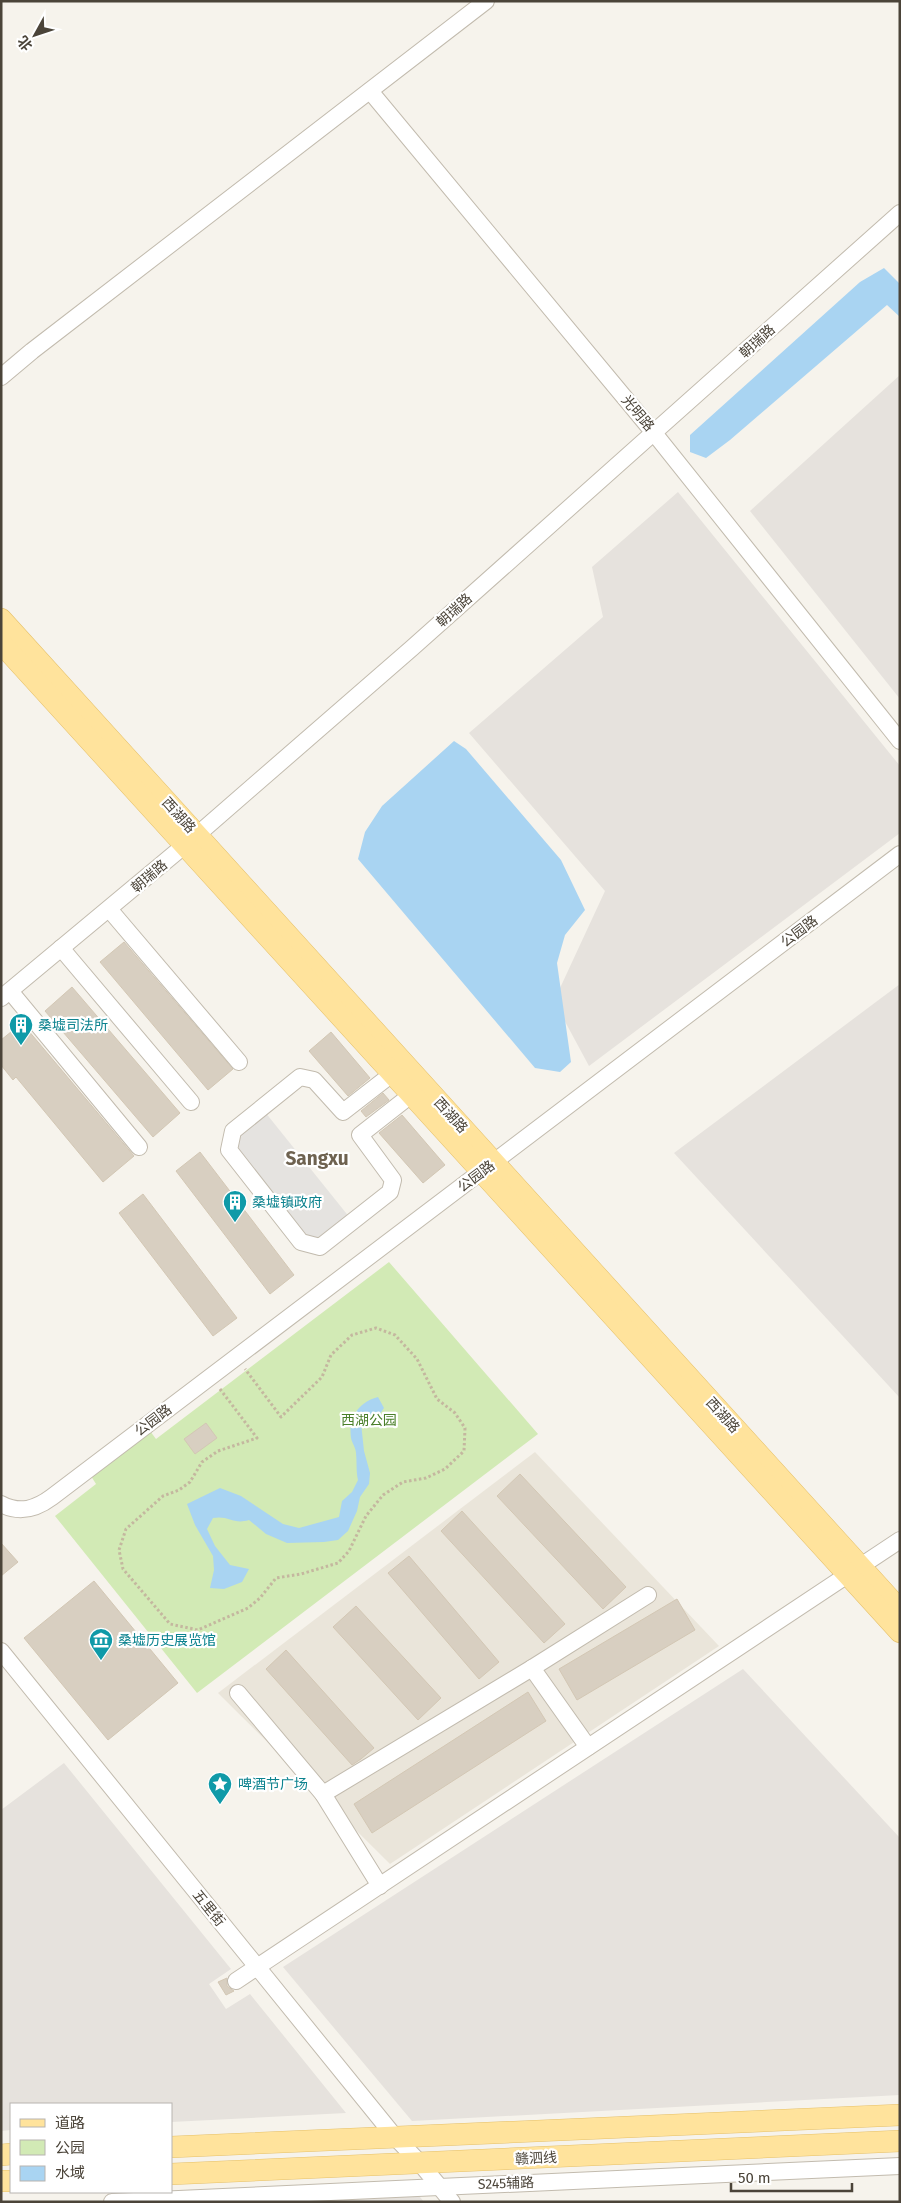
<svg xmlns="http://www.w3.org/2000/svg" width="901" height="2203" font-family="'Fira Sans','Noto Sans SC',sans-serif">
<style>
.residential{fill:#eae5da}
.industrial{fill:#e6e2dd}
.green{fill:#d2eab5}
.parking{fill:#e5e3e0}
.water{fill:#a9d4f2}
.building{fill:#d8cfc1;stroke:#d3c7b4}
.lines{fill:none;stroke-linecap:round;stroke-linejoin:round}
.minor-casing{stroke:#c2bbae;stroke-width:18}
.major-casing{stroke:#e6c16a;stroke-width:22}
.path{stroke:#c4b79f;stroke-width:3;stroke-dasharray:2.5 2.5;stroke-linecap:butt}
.minor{stroke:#fff;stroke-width:16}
.major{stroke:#ffe39c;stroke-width:21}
.labels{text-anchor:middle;stroke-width:4.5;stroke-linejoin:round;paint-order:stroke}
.street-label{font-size:14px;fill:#4b4439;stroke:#fff}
.culture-label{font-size:14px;fill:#0d838f;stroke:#fff;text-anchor:start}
.park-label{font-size:14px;fill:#4a7f2a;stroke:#fff}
.district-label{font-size:19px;font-weight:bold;fill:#6e6250;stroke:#fff}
</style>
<rect width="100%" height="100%" fill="#f6f3ec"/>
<path class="residential" d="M535 1452 719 1646 390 1864 218 1693Z"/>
<g class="industrial">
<path d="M900 375V699L750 511Z"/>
<path d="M678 492 900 766V833L589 1066 554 1001 605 891 469 733 603 617 592 567Z"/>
<path d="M900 984V1398L674 1153Z"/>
<path d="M743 1669 900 1838V2095L412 2121 283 1967Z"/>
<path d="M64 1763 231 1969 209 1984 226 2009 250 1994 346 2113 171 2122V2104H11V2130L1 2131V1810Z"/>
<path d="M416 2192 424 2202H241Z"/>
</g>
<path class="green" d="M389 1262 538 1434 197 1693 55 1516 96 1484 91 1476 150 1431 156 1439Z"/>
<path class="parking" d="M265 1112 350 1218 309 1251 227 1142Z"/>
<g class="water">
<path d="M884 268 900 284V317L887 305 730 440 706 458 690 452V435L860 282Z"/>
<path d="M454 741 466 749 561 860 585 910 565 935 557 963 571 1062 560 1072 535 1068 358 859 365 832 382 806Z"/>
<path d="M378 1397 384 1408 375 1421 364 1412 361 1423 364 1451 370 1473 369 1484 360 1497 357 1511 348 1531 338 1540 324 1542 287 1543 266 1534 249 1520C233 1525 229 1515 213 1518L207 1529 215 1546 230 1565 249 1569 242 1582 224 1589 210 1588 214 1570 213 1556 195 1525 187 1504 220 1488 241 1496 283 1524 299 1528 339 1517 342 1501 352 1492 358 1480C356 1471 357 1463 356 1453 356 1448 352 1443 351 1438 348 1417 359 1402 378 1397Z"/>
</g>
<g class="building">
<path d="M124 942 233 1069 208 1090 100 962Z"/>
<path d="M72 987 180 1113 153 1137 45 1011Z"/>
<path d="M22 1023 134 1156 103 1182 16 1077 13 1080 1 1065V1040Z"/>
<path d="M331 1032 370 1078 348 1096 309 1051Z"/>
<path d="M383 1093 389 1100 366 1117 361 1111Z"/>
<path d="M402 1115 445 1165 423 1183 379 1133Z"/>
<path d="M200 1152 294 1275 270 1294 176 1171Z"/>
<path d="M143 1194 237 1318 213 1336 119 1213Z"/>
<path d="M206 1423 217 1438 195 1454 184 1439Z"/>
<path d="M520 1474 626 1587 603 1609 497 1496Z"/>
<path d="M462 1511 565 1624 544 1643 441 1531Z"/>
<path d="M1 1543 18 1562 1 1576Z"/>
<path d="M409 1556 499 1662 479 1679 388 1573Z"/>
<path d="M94 1581 178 1683 108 1740 24 1638Z"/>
<path d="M677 1599 695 1630 577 1700 559 1669Z"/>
<path d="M356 1606 441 1698 418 1720 333 1627Z"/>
<path d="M286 1650 374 1748 361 1759 352 1765 266 1669Z"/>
<path d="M528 1692 546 1721 372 1833 354 1804Z"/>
<path d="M227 1978V1986L234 1991 226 1995 218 1982Z"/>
</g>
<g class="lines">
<g class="minor-casing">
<g id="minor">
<path d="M370 91 654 433 900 741"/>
<path d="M1 377 32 351 486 1"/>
<path d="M109 909 239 1062"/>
<path d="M61 948 191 1102"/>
<path d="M10 991 139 1147"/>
<path d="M1 998 197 835 412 648 900 213"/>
<path d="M392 1074 343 1112 314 1080 300 1077 233 1131 229 1150 301 1242 320 1247 390 1192 393 1180 360 1135 411 1095"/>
<path d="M1 1504C20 1514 36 1509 52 1497L900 854"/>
<path d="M1 1651 395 2137 420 2163 452 2202"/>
<path d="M532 1668 588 1747"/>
<path d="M238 1693 323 1794 380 1886"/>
<path d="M323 1794 532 1668 648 1595"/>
<path d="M236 1981 900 1540"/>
<path d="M112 2202 900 2166"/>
</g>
</g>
<g class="major-casing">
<g id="major">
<path d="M1 619 900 1610"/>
<path d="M1 643 900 1632"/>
<path d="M171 2147 900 2115"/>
<path d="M1 2155 11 2154"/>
<path d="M171 2174 900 2141"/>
<path d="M1 2181H11"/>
</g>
</g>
<path class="path" d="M220 1389 257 1438 218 1451 202 1462 190 1482 179 1490 163 1496 126 1529 119 1550 123 1569 170 1624 198 1630 248 1608 260 1598 276 1578 301 1574 338 1563 349 1551 366 1516 383 1495 403 1482 426 1478 445 1469 464 1451 465 1428 455 1413 437 1399 417 1359 395 1335 376 1328 352 1335 331 1355 322 1377 281 1417 245 1369"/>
<use href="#minor" class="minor"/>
<use href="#major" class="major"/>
</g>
<defs>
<g id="building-pin" transform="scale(1.25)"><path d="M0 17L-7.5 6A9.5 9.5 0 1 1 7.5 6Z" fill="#0f9aa8" stroke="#fff"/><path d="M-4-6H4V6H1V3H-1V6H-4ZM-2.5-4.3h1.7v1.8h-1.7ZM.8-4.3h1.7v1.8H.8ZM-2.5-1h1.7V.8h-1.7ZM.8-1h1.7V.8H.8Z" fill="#fff"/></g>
<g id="museum-pin" transform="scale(1.25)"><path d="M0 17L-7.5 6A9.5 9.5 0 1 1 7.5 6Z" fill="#0f9aa8" stroke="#fff"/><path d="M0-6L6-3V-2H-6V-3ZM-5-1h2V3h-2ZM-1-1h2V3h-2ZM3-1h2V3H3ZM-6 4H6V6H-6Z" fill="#fff"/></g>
<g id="sight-pin" transform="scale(1.25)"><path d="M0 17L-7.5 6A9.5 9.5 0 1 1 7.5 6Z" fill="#0f9aa8" stroke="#fff"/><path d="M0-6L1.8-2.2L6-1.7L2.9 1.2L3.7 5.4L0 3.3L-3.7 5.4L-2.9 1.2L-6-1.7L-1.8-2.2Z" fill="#fff"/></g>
</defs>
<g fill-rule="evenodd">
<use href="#building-pin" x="21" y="1025"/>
<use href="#building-pin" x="235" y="1202"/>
<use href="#museum-pin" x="101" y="1640"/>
<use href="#sight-pin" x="220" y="1784"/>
</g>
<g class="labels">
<g class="street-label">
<text transform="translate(757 341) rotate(-42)" y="5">朝瑞路</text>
<text transform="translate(638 413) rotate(50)" y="5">光明路</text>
<text transform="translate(454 610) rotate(-42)" y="5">朝瑞路</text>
<text transform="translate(179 815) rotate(48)" y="5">西湖路</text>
<text transform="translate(149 876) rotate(-40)" y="5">朝瑞路</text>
<text transform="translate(799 931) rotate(-37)" y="5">公园路</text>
<text transform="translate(451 1115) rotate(48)" y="5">西湖路</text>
<text transform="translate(476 1176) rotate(-37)" y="5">公园路</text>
<text transform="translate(723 1415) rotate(48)" y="5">西湖路</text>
<text transform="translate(153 1420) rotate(-37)" y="5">公园路</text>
<text transform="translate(209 1908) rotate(51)" y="5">五里街</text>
<text transform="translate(536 2158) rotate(-3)" y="5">赣泗线</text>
<text transform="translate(506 2183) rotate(-2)" y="5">S245辅路</text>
</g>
<g class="culture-label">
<text x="38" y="1030">桑墟司法所</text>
<text x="252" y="1207">桑墟镇政府</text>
<text x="118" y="1645">桑墟历史展览馆</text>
<text x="238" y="1789">啤酒节广场</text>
</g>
<g class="park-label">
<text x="369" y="1425">西湖公园</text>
</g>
<g class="district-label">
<text x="317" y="1165">Sangxu</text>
</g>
</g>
<rect width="901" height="2203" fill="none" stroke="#4b4439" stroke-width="5"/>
<rect x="10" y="2103" width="162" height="90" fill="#ffffff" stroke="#b7b4b0"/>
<rect x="20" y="2119" width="25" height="8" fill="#ffe39c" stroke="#b7b4b0"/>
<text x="55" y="2128" font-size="15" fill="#4b4439">道路</text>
<rect x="20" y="2140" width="25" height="15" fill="#d2eab5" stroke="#b7b4b0"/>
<text x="55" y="2153" font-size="15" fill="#4b4439">公园</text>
<rect x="20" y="2166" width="25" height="15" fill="#a9d4f2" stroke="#b7b4b0"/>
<text x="55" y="2178" font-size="15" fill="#4b4439">水域</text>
<g transform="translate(35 35) rotate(230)" stroke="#ffffff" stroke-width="4" paint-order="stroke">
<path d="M0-4L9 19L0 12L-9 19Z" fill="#4b4439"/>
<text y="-8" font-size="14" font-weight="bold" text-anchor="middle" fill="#4b4439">北</text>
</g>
<path d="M731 2183v8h121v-8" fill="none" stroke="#4b4439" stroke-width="2.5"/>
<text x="738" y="2183" font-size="15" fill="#4b4439" stroke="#ffffff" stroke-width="4" paint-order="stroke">50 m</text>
</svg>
